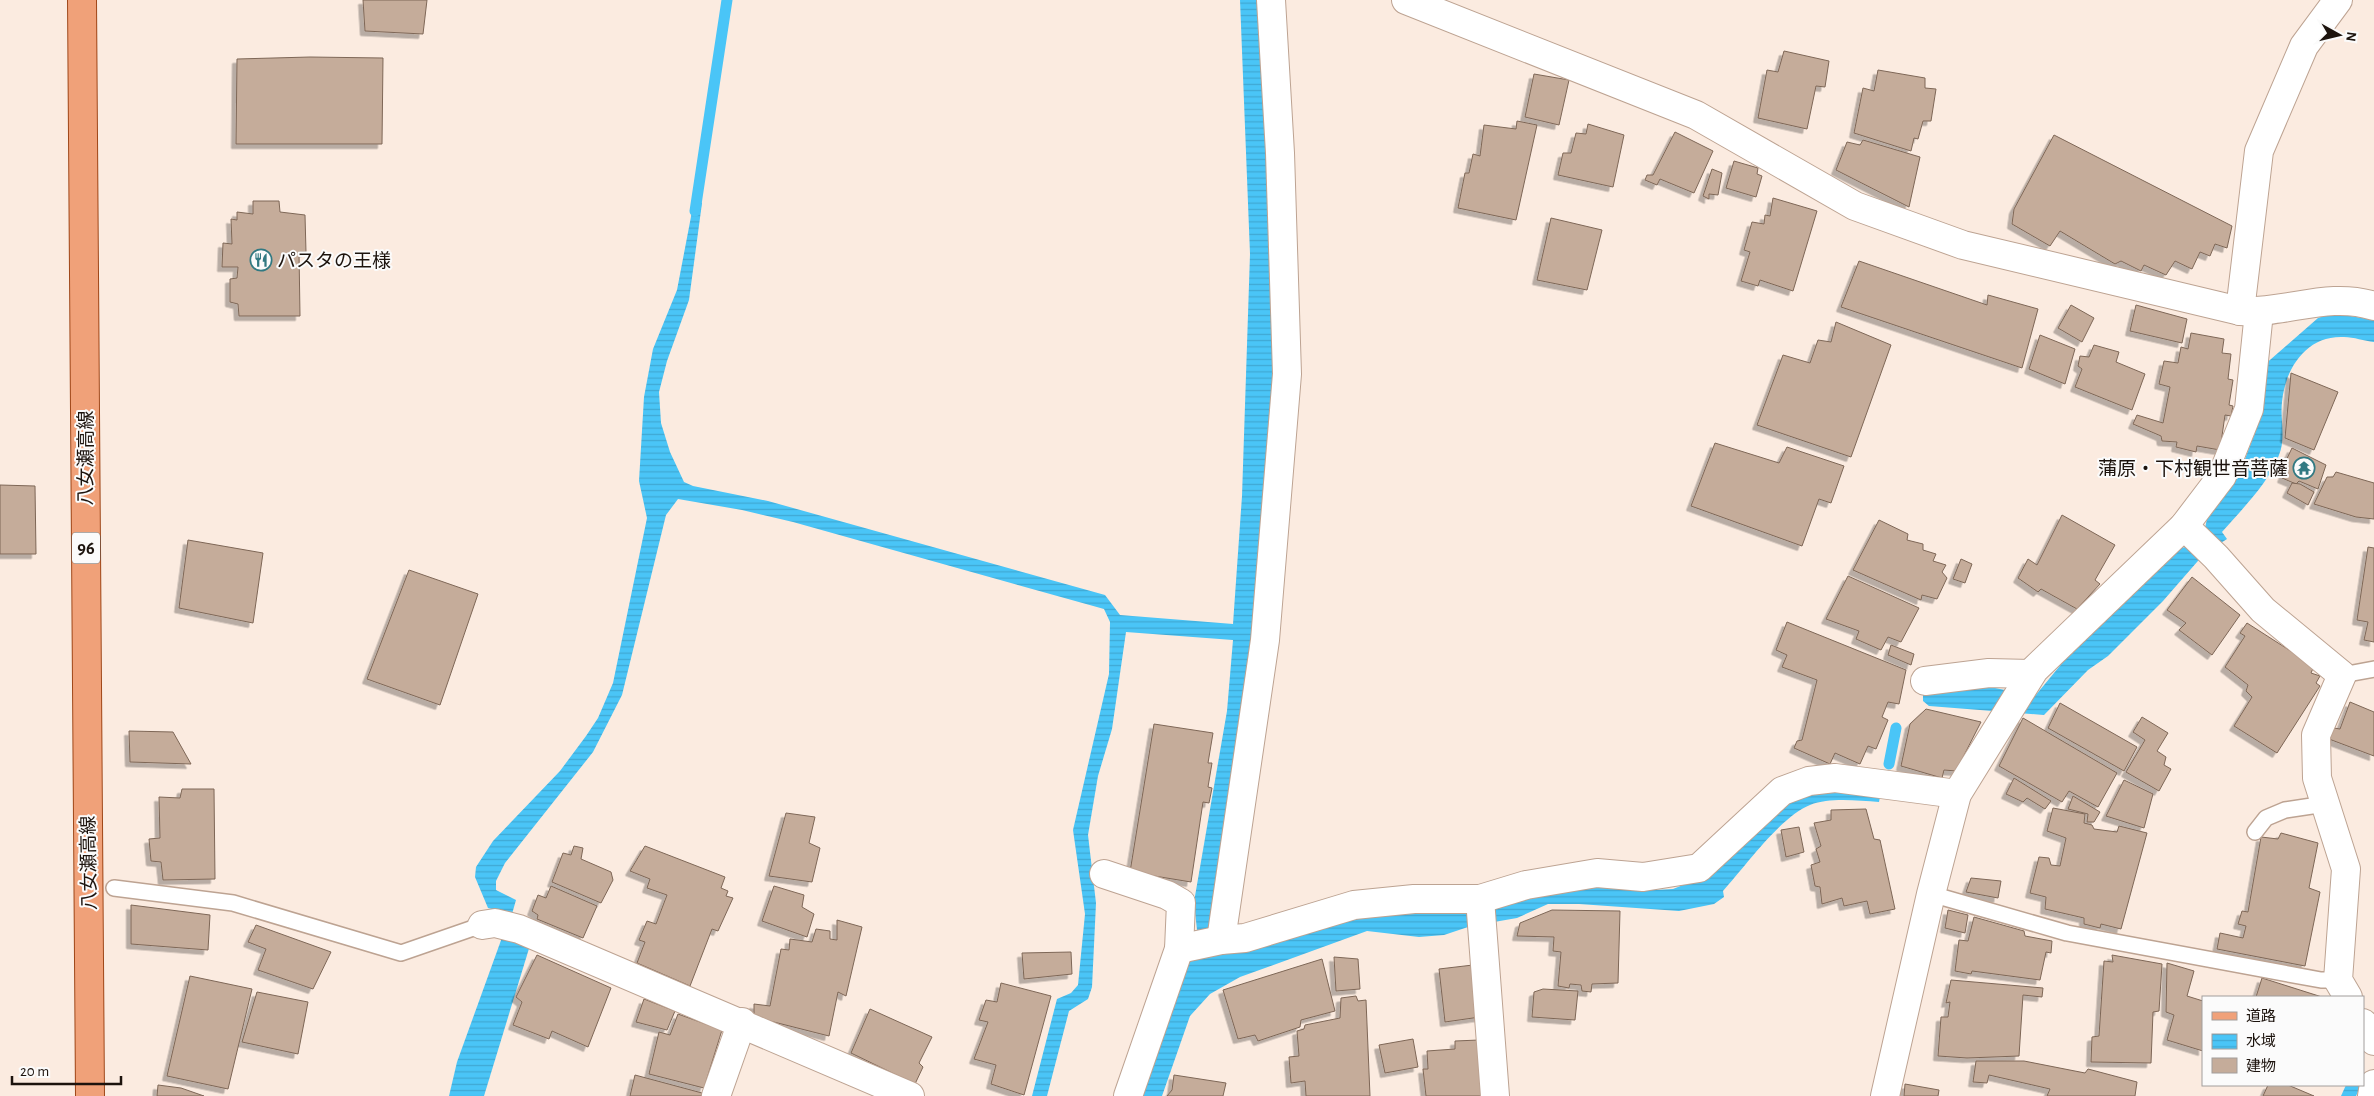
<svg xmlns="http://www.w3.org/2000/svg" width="2374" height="1096" font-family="'Alegreya Sans','Noto Sans JP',sans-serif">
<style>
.water{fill:url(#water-rules)}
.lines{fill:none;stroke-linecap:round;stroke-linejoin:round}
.stream{stroke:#4ac5f7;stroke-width:11}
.building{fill:#c5ac9a;stroke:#7e6757;filter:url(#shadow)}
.lane-casing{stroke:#bda392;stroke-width:18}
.street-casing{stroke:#bda392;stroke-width:30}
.primary-casing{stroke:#9f4719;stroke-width:30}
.lane{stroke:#fff;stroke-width:15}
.street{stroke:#fff;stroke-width:28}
.primary{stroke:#f0a179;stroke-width:28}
.labels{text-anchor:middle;stroke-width:4;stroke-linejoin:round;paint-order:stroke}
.shield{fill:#fbfbfb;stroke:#5f5954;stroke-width:1}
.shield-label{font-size:18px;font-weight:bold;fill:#1c130d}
.poi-label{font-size:19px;fill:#1c130d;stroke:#fbfbfb;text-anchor:start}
.street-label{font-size:19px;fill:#1c130d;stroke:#fbfbfb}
</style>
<defs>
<pattern id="water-rules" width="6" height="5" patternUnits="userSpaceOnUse" patternTransform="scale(1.25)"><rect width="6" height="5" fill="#4ac5f7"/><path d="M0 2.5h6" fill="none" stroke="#40a8d3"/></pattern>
<filter id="shadow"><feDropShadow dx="-4.5" dy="4.5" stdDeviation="0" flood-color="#0004"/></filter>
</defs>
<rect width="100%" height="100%" fill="#fbebe0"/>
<g class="water">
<path d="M1240 0H1262L1275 361 1257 619 1216 934 1547 887 1619 885 1654 890 1673 889 1703 877 1786 801 1816 788 1881 792 1879 802C1858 801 1831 797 1810 805 1781 816 1745 867 1723 891L1724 897 1714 904 1679 911 1579 904H1548L1517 918 1471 926 1444 935 1419 937 1367 931 1240 977 1210 994 1190 1016 1162 1096H1138L1197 930 1194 902 1227 711 1233 640 1126 632 1112 729 1098 776 1088 835 1096 903 1092 987 1088 999 1069 1011 1047 1096H1032L1057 999 1071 993 1078 985 1085 914 1073 830 1109 674 1110 622 1104 609 793 522 742 510 678 499 666 515 622 695 593 752 505 863 496 881V890L516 900 512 914 488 908 475 877 476 867 493 841 560 771 586 736 598 718 613 683 647 518 639 481 644 397 653 349 677 290 694 201 697 198 702 203 689 300 667 361 659 392 661 423 670 452 684 482 693 486 768 501 1105 595 1120 615 1233 624 1242 496 1250 254Z"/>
<path d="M2333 313 2374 320V342C2364 341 2354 337 2344 337 2306 335 2285 369 2282 402 2280 419 2286 439 2279 455 2268 484 2242 509 2222 532L2227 539 2204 554 2163 601 2108 656 2088 670 2044 715 1929 706 1923 701V695L1935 691 1980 685 2035 696 2068 656 2157 569 2181 548 2191 546 2204 533 2208 514 2245 459 2256 430 2263 366 2318 318Z"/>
<path d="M504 932 531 942 484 1096H449L457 1062Z"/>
<path d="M2346 1085H2361L2356 1096H2341Z"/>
</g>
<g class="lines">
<g class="stream">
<path d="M695 211 727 0"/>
<path d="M1889 764 1896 728"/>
</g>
</g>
<g class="building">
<path d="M363 0H427L423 34 365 31Z"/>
<path d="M1784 51 1829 61 1825 87 1816 86 1807 129 1758 118 1767 70 1778 72Z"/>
<path d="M310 57 383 58 382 144H236L237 59Z"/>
<path d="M1878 70 1925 78V88L1936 89 1931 121H1923L1918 139 1914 138 1911 151 1854 133 1863 88 1874 91Z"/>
<path d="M1534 74 1569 80 1559 125 1525 117Z"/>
<path d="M1517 121 1537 125 1516 220 1458 208 1465 173H1469L1473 154 1480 156 1484 125 1516 129Z"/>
<path d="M1588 124 1624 135 1613 187 1558 175 1563 153H1571L1576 133 1586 134Z"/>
<path d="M1675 132 1713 151 1694 193 1660 179 1657 185 1645 180 1647 175H1653Z"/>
<path d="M2054 135 2232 226 2227 248 2215 244 2210 256 2200 252 2192 269 2175 261 2166 275 2144 265 2141 271 2121 261 2115 264 2060 231 2050 246 2012 224 2014 209Z"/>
<path d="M1863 140 1920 157 1909 207 1836 170 1847 142 1860 145Z"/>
<path d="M1734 161 1758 168 1757 174 1762 176 1756 197 1726 188Z"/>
<path d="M1712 169 1722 173 1718 195 1709 194V199L1703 196Z"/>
<path d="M1773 198 1817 211 1793 291 1760 280 1758 286 1741 281 1750 252 1744 250 1752 222 1764 224 1765 215 1770 216Z"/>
<path d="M253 201H279L280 212 305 215 306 252H299L300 316H239L238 304 230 302V279L237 278 238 267H222L223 243 232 244 231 219 237 220V212L253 214Z"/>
<path d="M1551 218 1602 230 1587 290 1537 280Z"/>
<path d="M1859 261 1987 305 1988 295 2038 309 2022 368 1841 307Z"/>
<path d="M2071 305 2094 318 2082 342 2058 328Z"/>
<path d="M2136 305 2187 319 2182 343 2130 331Z"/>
<path d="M1836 322 1891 345 1851 457 1757 425 1783 355 1810 363 1818 340 1831 342Z"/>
<path d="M2191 333 2224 339 2222 353 2231 354 2228 379 2233 380 2229 405 2233 406 2231 416 2225 415 2220 450 2197 446 2196 452 2176 447 2177 442 2162 441 2161 436 2133 424 2137 415 2163 423 2170 387 2159 384 2164 361 2178 363 2181 347 2188 349Z"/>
<path d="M2040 335 2075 349 2065 384 2029 369Z"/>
<path d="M2094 345 2119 352 2116 362 2145 374 2132 410 2075 387 2082 369 2078 366 2080 356 2089 357Z"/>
<path d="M2291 373 2338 392 2314 450 2285 438Z"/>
<path d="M1715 443 1779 463 1787 447 1844 466 1831 503 1819 499 1802 546 1691 506Z"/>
<path d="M2292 448 2326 465 2318 489 2299 481 2296 484 2282 478 2284 473 2281 471Z"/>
<path d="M2336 472 2374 483V519L2356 517 2314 504 2327 477H2333Z"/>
<path d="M2292 483 2300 484 2314 492 2308 505 2287 493Z"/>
<path d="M0 485 35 486 36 554H0Z"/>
<path d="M2062 515 2115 545 2095 580 2100 584 2077 609 2041 589 2038 592 2018 578 2028 559 2037 565Z"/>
<path d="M1879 520 1908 534 1907 540 1923 544V550L1936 554 1933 561 1946 565 1942 572 1947 578 1937 599 1922 595 1921 600 1853 570Z"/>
<path d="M188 540 263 553 253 623 179 608Z"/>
<path d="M2368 547 2374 548V642L2364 640 2368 622 2357 620Z"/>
<path d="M1961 559 1972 564 1965 583 1953 579Z"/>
<path d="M409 570 478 594 440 705 367 679Z"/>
<path d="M1848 576 1919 608 1901 642 1888 637 1881 650 1856 639 1859 631 1826 619Z"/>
<path d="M2192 577 2240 615 2212 655 2179 630 2186 623 2167 610Z"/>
<path d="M1787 622 1906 670 1899 704 1888 702 1882 717 1888 720 1876 749 1868 746 1860 764 1835 753 1830 764 1794 748 1797 741 1802 740 1817 680 1782 667 1787 655 1776 650Z"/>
<path d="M2247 623 2314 666 2311 673 2320 676 2316 683 2320 686 2277 753 2234 726 2252 697 2246 691 2248 685 2225 667 2245 636 2240 633Z"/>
<path d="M1891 645 1914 654 1911 665 1888 655Z"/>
<path d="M2350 702 2374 712V756L2329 739 2334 728 2340 729Z"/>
<path d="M2060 703 2137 747 2124 771 2048 728Z"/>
<path d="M1926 709 1981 722 1956 771 1944 770 1942 778 1901 766 1910 724Z"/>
<path d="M2142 717 2168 733 2157 751 2166 757 2164 765 2171 769 2159 791 2126 772 2145 740 2133 732Z"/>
<path d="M2023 718 2117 773 2098 807 2069 791 2062 802 1999 766Z"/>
<path d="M1154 724 1213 733 1208 763H1212L1208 787 1212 788 1209 803 1203 802 1191 882 1130 872Z"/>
<path d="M129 731 173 732 191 764 130 762Z"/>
<path d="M2014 778 2051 801 2045 809 2027 798 2023 802 2006 794Z"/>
<path d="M2124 780 2153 794 2144 828 2106 816Z"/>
<path d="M182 789H214L215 879 163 880 161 862 151 861 149 839 160 838 159 797 180 798Z"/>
<path d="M2073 796 2100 812 2094 822H2087L2088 814 2068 809Z"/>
<path d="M2053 808 2085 814 2084 823 2092 825 2094 829 2117 832 2119 826 2147 833 2121 929 2101 924 2100 928 2084 924V918L2045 909 2046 897 2030 893 2039 857 2049 858 2051 865 2060 866 2066 838 2047 831Z"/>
<path d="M1866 809 1874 839 1880 840 1895 909 1870 914 1867 901 1844 906 1842 898 1822 904 1820 887 1815 886 1811 865 1820 862 1816 849 1821 846 1814 823 1831 820V810Z"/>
<path d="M786 813 815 817 809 843 820 848 812 882 769 876Z"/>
<path d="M1799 827 1804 852 1786 857 1781 830Z"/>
<path d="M2281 833 2318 843 2309 888 2320 892 2305 966 2217 949 2220 933 2243 938 2246 926 2238 924 2242 911 2248 912 2261 837 2278 839Z"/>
<path d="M574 846 583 848 581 859 611 872 613 880 601 903 552 882 563 853 571 855Z"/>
<path d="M645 846 725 877 721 888 728 891 726 896 733 898 718 931 712 929 690 986 637 963 645 942 639 940 647 921 656 924 667 895 647 888 650 879 630 871Z"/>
<path d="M1971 878 2001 881 1998 898 1966 892Z"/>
<path d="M551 886 597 906 583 938 537 919 538 915 532 911 538 895 546 898Z"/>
<path d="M774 886 804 895 802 907 814 914 807 937 762 921Z"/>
<path d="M131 905 210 915 208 950 131 944Z"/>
<path d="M1552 910 1620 911 1618 983 1592 984 1591 992 1582 991 1581 985 1570 984 1569 988 1558 986 1561 952 1553 951 1554 937 1517 936 1520 923Z"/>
<path d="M1948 910 1968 915 1965 933 1945 928Z"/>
<path d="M1974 917 2024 931 2025 936 2052 941 2051 953 2046 952 2040 980 1972 971 1971 974 1955 971 1959 940 1968 941Z"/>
<path d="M837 920 862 927 846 996 838 992 829 1036 754 1017V1004L770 1006 781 949 789 950 790 939 812 942 816 929 830 931V939L837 940Z"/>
<path d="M256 925 331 952 313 989 258 970 266 949 248 942Z"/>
<path d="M1071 952 1072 974 1024 979 1022 953Z"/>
<path d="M537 955 611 988 588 1047 552 1031 549 1039 513 1025 522 1002 516 997Z"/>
<path d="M2112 955 2162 964 2159 1011 2153 1012 2151 1063 2091 1062 2092 1037 2099 1036 2104 961 2113 962Z"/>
<path d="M1334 957 1358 959 1360 989 1336 991Z"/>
<path d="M1322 959 1335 1011 1301 1020 1300 1027 1258 1041 1255 1035 1238 1039 1223 990Z"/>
<path d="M2167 963 2194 971 2187 996 2203 1001V1051L2167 1040 2174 1015 2166 1012Z"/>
<path d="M1473 965 1480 1017 1445 1022 1439 969Z"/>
<path d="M190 976 252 989 228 1089 167 1076Z"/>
<path d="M2262 978 2322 997H2256Z"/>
<path d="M1951 980 2043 988 2042 997 2023 995 2019 1056 1967 1058 1938 1056 1941 1017H1948L1950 1002 1946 1003Z"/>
<path d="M1001 983 1051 996 1024 1095 991 1084 996 1065 974 1059 988 1022 979 1020 986 1000 997 1002Z"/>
<path d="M1543 989 1578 991 1575 1020 1532 1017 1534 992Z"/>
<path d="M257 992 308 1002 298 1054 242 1042Z"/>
<path d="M1356 996 1358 1001 1366 1000 1370 1096H1306L1305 1081 1291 1083 1289 1057 1299 1056 1297 1031 1304 1029 1305 1025 1340 1018 1341 998Z"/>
<path d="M644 999 675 1011 667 1030 636 1022Z"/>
<path d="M870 1009 932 1037 919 1063 923 1067 915 1084 851 1053Z"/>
<path d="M678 1014 722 1030 704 1088 649 1074 659 1032 670 1035Z"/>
<path d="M1413 1039 1418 1067 1385 1073 1379 1045Z"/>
<path d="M1479 1040 1486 1096H1426L1423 1069H1428L1427 1051 1455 1049V1041Z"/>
<path d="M1976 1061H2024L2085 1073 2088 1069 2137 1082 2135 1096H2047L2050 1089 1989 1075 1987 1083 1973 1082Z"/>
<path d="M635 1075 702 1093V1096H630Z"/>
<path d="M1174 1075 1226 1083 1223 1096H1167L1172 1090Z"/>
<path d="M1905 1084 1939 1090 1938 1096H1904Z"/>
<path d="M158 1085 181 1088 204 1096H157Z"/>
<path d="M2268 1085H2288L2314 1096H2263Z"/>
</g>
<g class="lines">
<g class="lane-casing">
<g id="lane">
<path d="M2342 675 2374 669"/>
<path d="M2255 832 2266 818 2285 810 2325 804"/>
<path d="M114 888 233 903 401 953 482 925"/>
<path d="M1931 894 2067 933 2321 980H2338"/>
</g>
</g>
<g class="street-casing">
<g id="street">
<path d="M1406 0 1696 115 1855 206 1963 245 2240 311C2286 314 2328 291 2374 306"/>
<path d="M2240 311 2259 151 2304 46 2338 0"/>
<path d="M2184 526 2216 557 2263 610 2342 675 2316 735 2317 778 2346 869 2338 980 2348 997"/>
<path d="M1925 681 1989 673 2031 674"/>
<path d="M1104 874 1167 895 1181 903 1179 949 1128 1096"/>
<path d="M1480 899 1495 1096"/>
<path d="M482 925 495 923 519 929 910 1096"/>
<path d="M1221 940 1265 640 1287 374 1280 153 1271 0"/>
<path d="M1179 949 1221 940 1245 938 1354 905 1414 899H1480L1526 885 1597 873 1643 877 1699 868 1782 791 1809 781 1835 778 1957 794"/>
<path d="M2363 1023 2374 1041"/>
<path d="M716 1096 742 1022"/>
<path d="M1885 1096 1931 894 1957 794 2034 670 2184 526 2222 476 2249 409 2259 312"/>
<path d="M2372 1096 2374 1084"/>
</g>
</g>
<g class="primary-casing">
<path id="primary" d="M82 0 90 1096"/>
</g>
<use href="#lane" class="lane"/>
<use href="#street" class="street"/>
<use href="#primary" class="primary"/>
</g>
<defs>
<g id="restaurant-ring" transform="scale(1.125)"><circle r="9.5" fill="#fbfbfb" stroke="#317982" stroke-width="1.5"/><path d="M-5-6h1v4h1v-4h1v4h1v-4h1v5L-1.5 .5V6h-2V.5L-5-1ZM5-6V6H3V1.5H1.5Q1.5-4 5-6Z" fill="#317982"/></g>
<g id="temple-ring" transform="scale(1.125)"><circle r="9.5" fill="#fbfbfb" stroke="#317982" stroke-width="1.5"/><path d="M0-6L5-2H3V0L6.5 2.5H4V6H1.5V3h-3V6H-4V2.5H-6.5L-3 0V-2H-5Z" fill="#317982"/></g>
</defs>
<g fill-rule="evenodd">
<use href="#restaurant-ring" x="261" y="260"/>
<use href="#temple-ring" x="2304" y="468"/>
</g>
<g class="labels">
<rect class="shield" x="72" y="532.5" width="28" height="31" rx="4"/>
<g class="shield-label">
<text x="86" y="554">96</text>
</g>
<g class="poi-label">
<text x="277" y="267">パスタの王様</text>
<text x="2288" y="475" text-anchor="end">蒲原・下村観世音菩薩</text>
</g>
<g class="street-label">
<text transform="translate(85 458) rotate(-90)" y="7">八女瀬高線</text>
<text transform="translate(88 863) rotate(-91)" y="7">八女瀬高線</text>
</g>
</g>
<rect x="2202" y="996" width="162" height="90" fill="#fbfbfb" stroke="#a29e9c"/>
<rect x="2212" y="1012" width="25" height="8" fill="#f0a179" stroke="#a29e9c"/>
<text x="2246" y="1021" font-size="15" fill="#1c130d">道路</text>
<rect x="2212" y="1034" width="25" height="15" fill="url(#water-rules)" stroke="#a29e9c"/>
<text x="2246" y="1046" font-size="15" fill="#1c130d">水域</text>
<rect x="2212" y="1058" width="25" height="15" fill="#c5ac9a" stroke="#a29e9c"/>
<text x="2246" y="1071" font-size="15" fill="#1c130d">建物</text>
<g transform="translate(2339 35) rotate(98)" stroke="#fbfbfb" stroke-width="4" paint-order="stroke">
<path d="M0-4L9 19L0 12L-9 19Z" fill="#1c130d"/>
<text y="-8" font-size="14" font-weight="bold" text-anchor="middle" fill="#1c130d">N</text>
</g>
<path d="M12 1076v8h109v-8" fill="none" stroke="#1c130d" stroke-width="2.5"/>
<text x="20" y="1076" font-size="15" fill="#1c130d" stroke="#fbfbfb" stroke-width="4" paint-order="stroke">20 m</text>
</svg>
